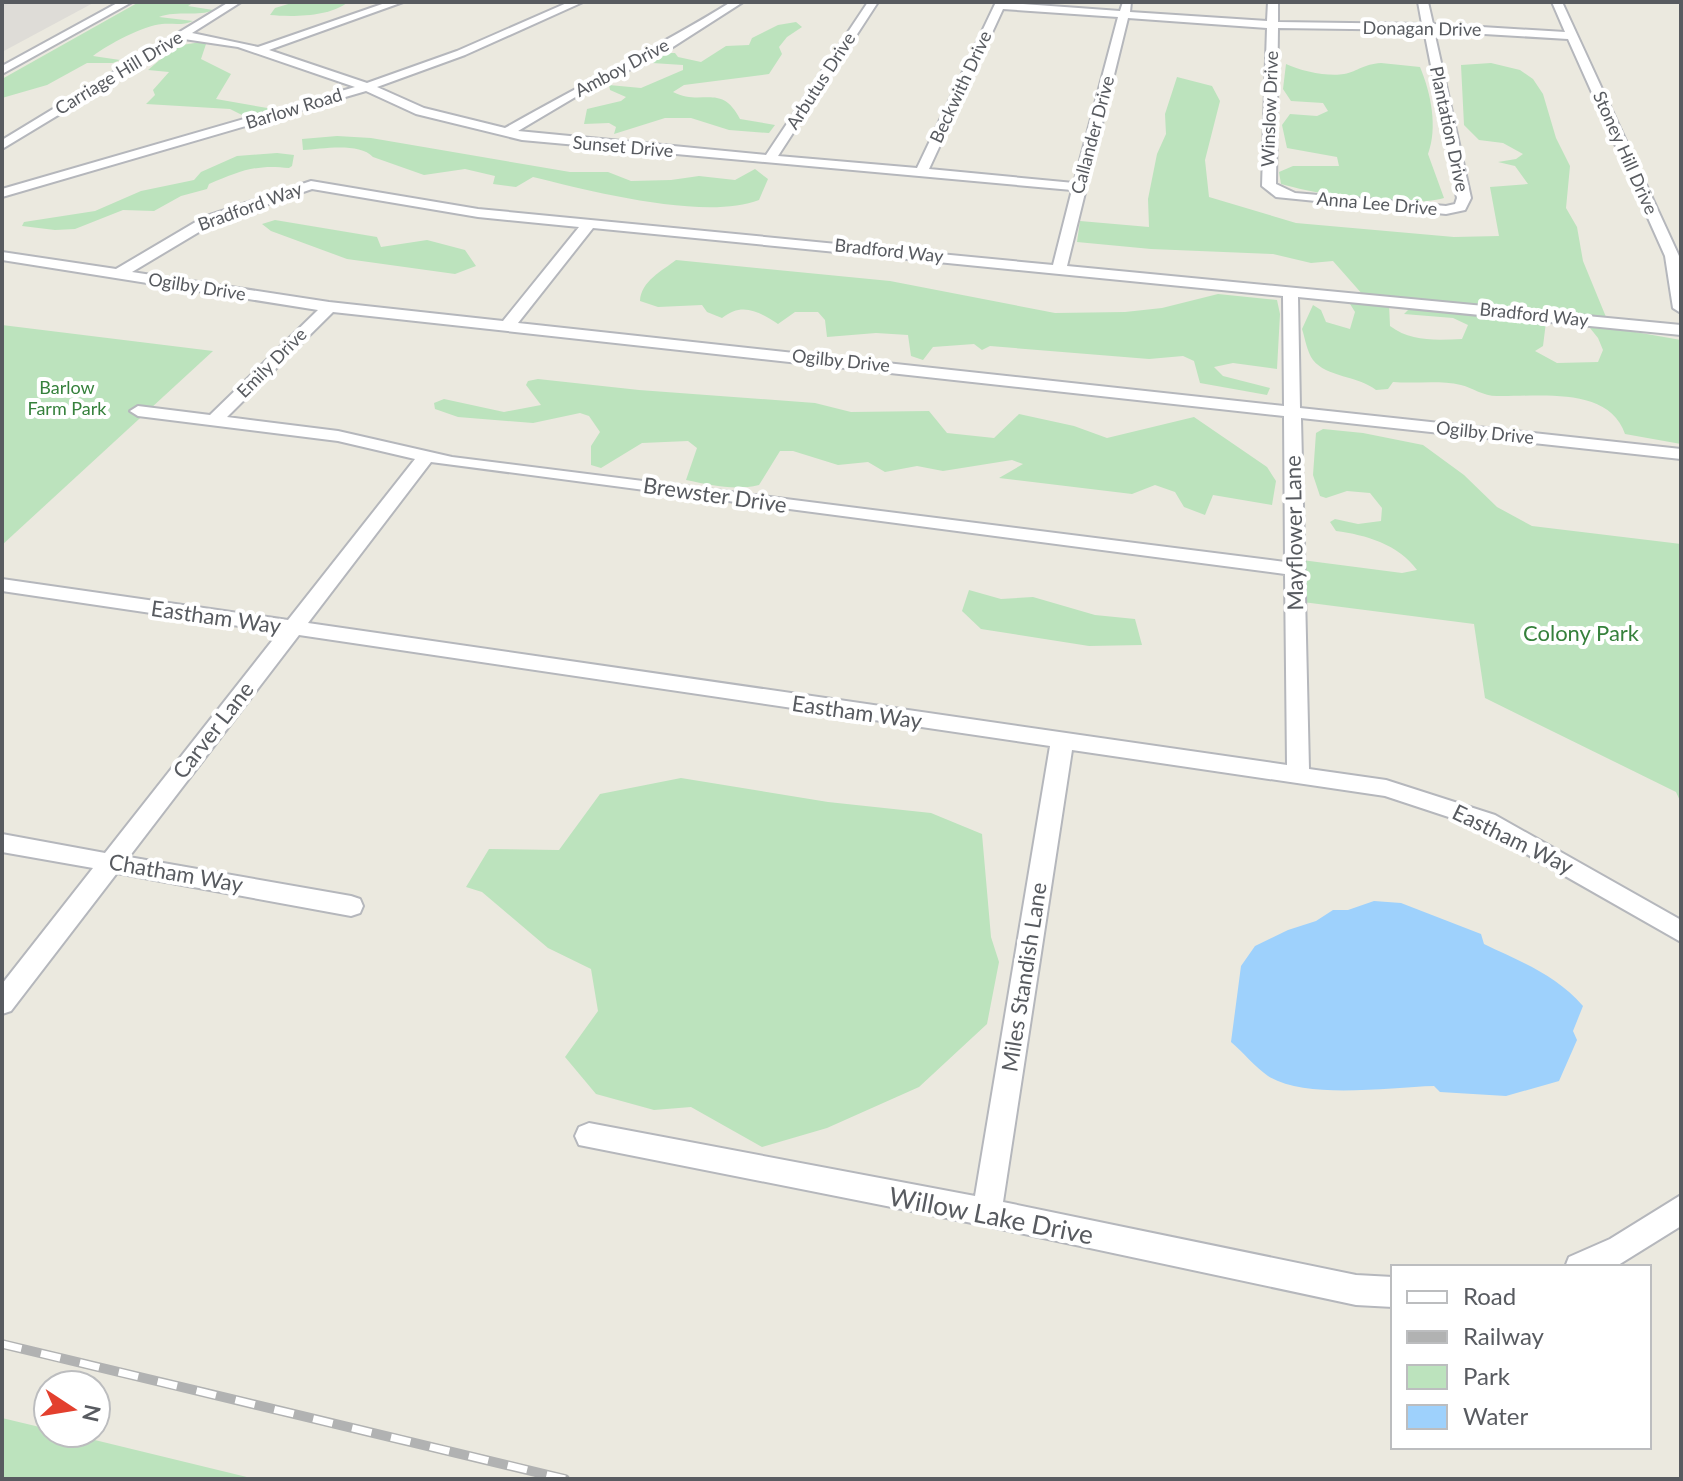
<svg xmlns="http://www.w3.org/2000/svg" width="1683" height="1481" font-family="Lato,sans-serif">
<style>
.industrial{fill:#dedcd7}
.green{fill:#bce3bd}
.water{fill:#9ed1fc}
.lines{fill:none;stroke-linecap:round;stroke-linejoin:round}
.minor-casing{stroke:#b5b7bc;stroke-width:4}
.minor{fill:#fff;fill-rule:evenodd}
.rail-casing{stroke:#b1b2b2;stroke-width:10}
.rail{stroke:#fff;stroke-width:7;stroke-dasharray:20;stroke-linecap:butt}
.labels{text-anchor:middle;stroke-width:8;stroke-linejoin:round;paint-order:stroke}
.far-street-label{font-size:18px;fill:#585b60;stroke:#fff}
.far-park-label{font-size:18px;fill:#36813c;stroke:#fff}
.street-label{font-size:22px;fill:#585b60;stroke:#fff}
.park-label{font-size:22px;fill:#36813c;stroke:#fff}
.near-street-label{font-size:26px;fill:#585b60;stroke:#fff}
</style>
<rect width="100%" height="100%" fill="#ebe9df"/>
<path class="industrial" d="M2 2H95L2 52Z"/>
<g class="green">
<path d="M139 2H194L188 6 213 10C200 17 177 10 159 17L193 21C182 26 173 23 162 24 144 25 107 45 93 56L120 60 113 63H87L47 85 2 98V79Z"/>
<path d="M295 2H348C330 17 292 17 270 15L275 8Z"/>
<path d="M796 22 802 27 787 37 779 47 782 54 769 74 684 85 673 92C702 107 721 82 740 119L775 125 769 133 729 130 691 118H665L614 134 616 127 609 123 584 124 587 109 621 101 626 97 610 90 609 85 641 88 683 70V65L652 63 666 53H675L678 57 701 62 726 46 749 45 752 38 778 25Z"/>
<path d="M207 41 201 59 231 74 216 99 279 110 263 117H246L230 109 146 104 155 95 153 90 169 72 148 70 176 46Z"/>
<path d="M1381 63 1420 67C1431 93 1438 128 1428 154L1444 198C1406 209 1319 195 1281 184L1279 172 1293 166H1339L1337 157 1287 148 1282 125 1290 114 1317 116 1328 111 1323 103 1291 101 1283 89 1286 64C1300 71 1329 77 1344 74 1359 71 1363 64 1381 63Z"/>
<path d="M1491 63 1520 70 1533 79 1543 94 1556 138 1570 166 1566 208 1577 227 1583 261 1606 317 1363 295 1333 261 1311 263 1273 254 1151 249 1077 242 1080 221 1149 227 1148 199 1157 154 1166 134 1165 114 1177 77 1212 86 1220 101 1205 160 1209 197 1296 223 1454 237 1499 236 1490 187 1528 184 1515 166 1498 162 1516 159 1523 154 1503 143 1479 140 1464 125 1461 65Z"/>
<path d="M337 136 371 138 570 172H608L631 181 671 180 699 176 735 180 755 169 768 179 759 200C705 221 590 191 533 177L516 187 493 184 495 176 465 169 424 175 373 157C359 142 322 149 303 150L302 139Z"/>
<path d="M277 153 294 155 292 166 289 168C256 164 240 171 209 184L207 189 181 196 154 211 123 210 75 229 55 230 22 226 24 222 95 211 141 191 194 180 201 172 237 156Z"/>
<path d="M275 220 377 237 381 247 427 240 465 250 476 266 455 274 347 259 271 231 262 224Z"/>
<path d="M676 260 890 281 1055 313 1125 312 1162 308 1218 294 1277 300 1280 314 1277 369 1233 363 1214 367 1223 376 1270 388 1267 395 1200 383 1194 361 1183 356 1149 359 990 346 982 350 974 344 933 347 923 360 911 356 908 335 876 333 827 337 825 320 818 312H795L778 324C758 311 742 302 722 318L707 312 702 305 658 307 640 301C641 281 662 271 676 260Z"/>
<path d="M1347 299 1389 304 1390 326C1411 342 1436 340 1462 339L1468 325 1453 318 1404 314 1409 309 1546 322 1543 346 1535 351 1557 363 1598 362 1603 350 1598 338 1590 328 1601 326 1681 340V444L1625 434C1609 385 1536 397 1497 396 1483 396 1473 388 1461 385 1439 380 1415 384 1393 382L1388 389 1376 390C1359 376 1326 377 1313 360 1307 352 1305 338 1302 329L1313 305 1321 310 1326 322 1350 329 1355 312Z"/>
<path d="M2 325 213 351 2 545Z"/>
<path d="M538 379 639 390 815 403 851 412 929 411 947 433 994 438 1019 414 1074 426 1107 438 1194 417 1267 467 1276 481 1272 505 1213 495 1205 515 1184 507 1175 492 1155 485 1132 494 999 478 1023 464 1012 460 943 471 917 466 885 472 868 462 838 465 793 451H780L759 485C734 491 711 485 686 480L697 448 688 441 642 443 601 468 591 465V446L600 432 589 416 580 413 533 423 458 417 435 409 434 403 444 399 504 412 541 405 526 385 528 381Z"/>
<path d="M1323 429 1363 433 1423 445 1464 475 1497 507 1532 526 1681 544V803L1676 792 1485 698 1474 624 1295 601 1294 559 1402 573 1417 570C1398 544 1366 535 1336 531L1330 522 1335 519 1358 524 1381 521 1382 508 1370 493 1347 491 1326 498 1320 496 1313 475 1316 433Z"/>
<path d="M969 590 1001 599 1033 597 1095 615 1135 619 1142 645 1089 646 981 629 962 611Z"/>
<path d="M681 778 828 802 931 813 982 834 991 937 999 962 987 1024 919 1087 827 1128 762 1147 691 1107 654 1110 596 1094 565 1057 598 1011 591 969 548 948 482 892 466 887 489 849 559 850 600 794Z"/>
<path d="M2 1418 48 1429V1433H66L255 1479H2Z"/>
</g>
<path class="water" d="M1374 901 1401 903 1481 934 1484 944C1521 962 1555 974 1583 1006L1573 1031 1577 1040 1559 1081 1506 1096 1440 1092 1434 1086C1389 1087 1307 1100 1268 1076 1255 1067 1243 1052 1231 1042L1241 966 1255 946 1288 930 1316 921 1333 910H1348Z"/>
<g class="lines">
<g class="minor-casing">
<g id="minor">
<path d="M119 2H132L2 74V66Z"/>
<path d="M229 2H241L192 33 258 47 388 2H403L269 50 367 83 457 51 569 2H583L465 55 377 87 424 108 505 128C580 85 657 48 731 2H743L665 52 577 96 518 131 766 155 868 2H878L778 156 917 168 996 2 1120 11 1123 2H1131L1130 12 1267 21 1268 2H1278V22L1422 24 1418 2H1428L1433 24 1565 32 1552 2H1562L1679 256 1681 313 1673 308 1665 256 1568 39 1434 31 1471 198 1465 210 1446 214 1276 197 1262 186 1267 28 1128 18 1067 266 1681 325V335L1298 297 1300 408 1681 449V459L1301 418 1309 769 1386 780 1495 815 1681 920V942L1479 827 1385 796 1072 750 1003 1202 1356 1275 1393 1277V1307L1356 1305 987 1226 579 1145 575 1136 579 1127 589 1123 975 1196 1050 746 299 635 129 857 351 896 360 899 363 906 360 913 351 916 117 873 11 1011 2 1014V984L93 868 2 852V834L105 853 279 632 2 591V579L288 620 415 459 338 441 138 416 130 411 138 406 210 415 318 310 2 260V252L116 269 204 217 311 181 478 209 1053 265 1072 190 522 140 416 114 366 91 2 197V189L355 87 238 47 184 39 2 149V140ZM1003 9 1118 17 1074 183 929 169ZM1278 28 1424 30 1457 198 1455 204 1446 206 1295 193 1276 184ZM312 189 478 217 579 227 503 321 329 302 132 272 214 223ZM593 228 1283 296 1284 406 518 323ZM333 312 1284 416 1285 562 452 457 338 431 227 417ZM431 462 1285 574 1287 765 308 623Z"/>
<path d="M1681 1195V1226L1615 1267H1565L1569 1257 1610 1239Z"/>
</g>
</g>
<use href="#minor" class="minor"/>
<g class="rail-casing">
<path id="rail" d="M2 1344 565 1479"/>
</g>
<use href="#rail" class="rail"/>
</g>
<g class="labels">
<g class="far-street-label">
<text transform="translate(1422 29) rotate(1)" y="6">Donagan Drive</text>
<text transform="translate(622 68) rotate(-28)" y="6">Amboy Drive</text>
<text transform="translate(119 73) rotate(-31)" y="6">Carriage Hill Drive</text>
<text transform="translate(821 81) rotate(-57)" y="6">Arbutus Drive</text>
<text transform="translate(961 87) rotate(-65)" y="6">Beckwith Drive</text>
<text transform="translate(294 109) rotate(-17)" y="6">Barlow Road</text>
<text transform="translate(1270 109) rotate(-88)" y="6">Winslow Drive</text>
<text transform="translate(1449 129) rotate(78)" y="6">Plantation Drive</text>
<text transform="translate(1093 135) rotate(-75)" y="6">Callander Drive</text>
<text transform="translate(623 147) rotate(5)" y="6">Sunset Drive</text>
<text transform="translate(1625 153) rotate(66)" y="6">Stoney Hill Drive</text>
<text transform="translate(1377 204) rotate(5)" y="6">Anna Lee Drive</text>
<text transform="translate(250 207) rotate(-20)" y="6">Bradford Way</text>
<text transform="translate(889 251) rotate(6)" y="6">Bradford Way</text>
<text transform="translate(197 287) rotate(9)" y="6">Ogilby Drive</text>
<text transform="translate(1534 315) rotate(6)" y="6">Bradford Way</text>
<text transform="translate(841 361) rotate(6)" y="6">Ogilby Drive</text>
<text transform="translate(272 363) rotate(-45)" y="6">Emily Drive</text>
<text transform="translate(1485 433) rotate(6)" y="6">Ogilby Drive</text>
</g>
<g class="far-park-label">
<text x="67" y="394">Barlow<tspan x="67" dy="21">Farm Park</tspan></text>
</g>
<g class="street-label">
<text transform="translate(715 495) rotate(8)" y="8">Brewster Drive</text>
<text transform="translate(1294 533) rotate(-91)" y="8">Mayflower Lane</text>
<text transform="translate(216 617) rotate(8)" y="8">Eastham Way</text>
<text transform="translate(857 712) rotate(8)" y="8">Eastham Way</text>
<text transform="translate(213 730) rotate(-52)" y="8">Carver Lane</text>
<text transform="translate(1513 839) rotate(26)" y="8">Eastham Way</text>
<text transform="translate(176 873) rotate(10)" y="8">Chatham Way</text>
<text transform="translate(1024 977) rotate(-81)" y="8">Miles Standish Lane</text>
</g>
<g class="park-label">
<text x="1581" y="641">Colony Park</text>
</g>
<g class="near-street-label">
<text transform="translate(991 1216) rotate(11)" y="9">Willow Lake Drive</text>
</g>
</g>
<rect width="1683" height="1481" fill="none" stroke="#585b60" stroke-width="8"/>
<rect x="1391" y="1265" width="260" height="184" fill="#ffffff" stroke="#bcbdbf" stroke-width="2"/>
<rect x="1407" y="1291" width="40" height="12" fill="#ffffff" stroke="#bcbdbf" stroke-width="2"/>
<text x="1463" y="1305" font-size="24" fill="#585b60">Road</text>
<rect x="1407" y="1331" width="40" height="12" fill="#b1b2b2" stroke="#bcbdbf" stroke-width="2"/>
<text x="1463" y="1345" font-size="24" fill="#585b60">Railway</text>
<rect x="1407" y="1365" width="40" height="24" fill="#bce3bd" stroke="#bcbdbf" stroke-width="2"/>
<text x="1463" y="1385" font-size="24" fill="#585b60">Park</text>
<rect x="1407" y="1405" width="40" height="24" fill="#9ed1fc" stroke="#bcbdbf" stroke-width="2"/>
<text x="1463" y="1425" font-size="24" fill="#585b60">Water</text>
<g transform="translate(72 1409) rotate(102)"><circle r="38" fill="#ffffff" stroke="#bcbdbf" stroke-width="2"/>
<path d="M0-6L14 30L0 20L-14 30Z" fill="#e3402e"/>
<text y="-12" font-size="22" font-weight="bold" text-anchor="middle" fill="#585b60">N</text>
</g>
</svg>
